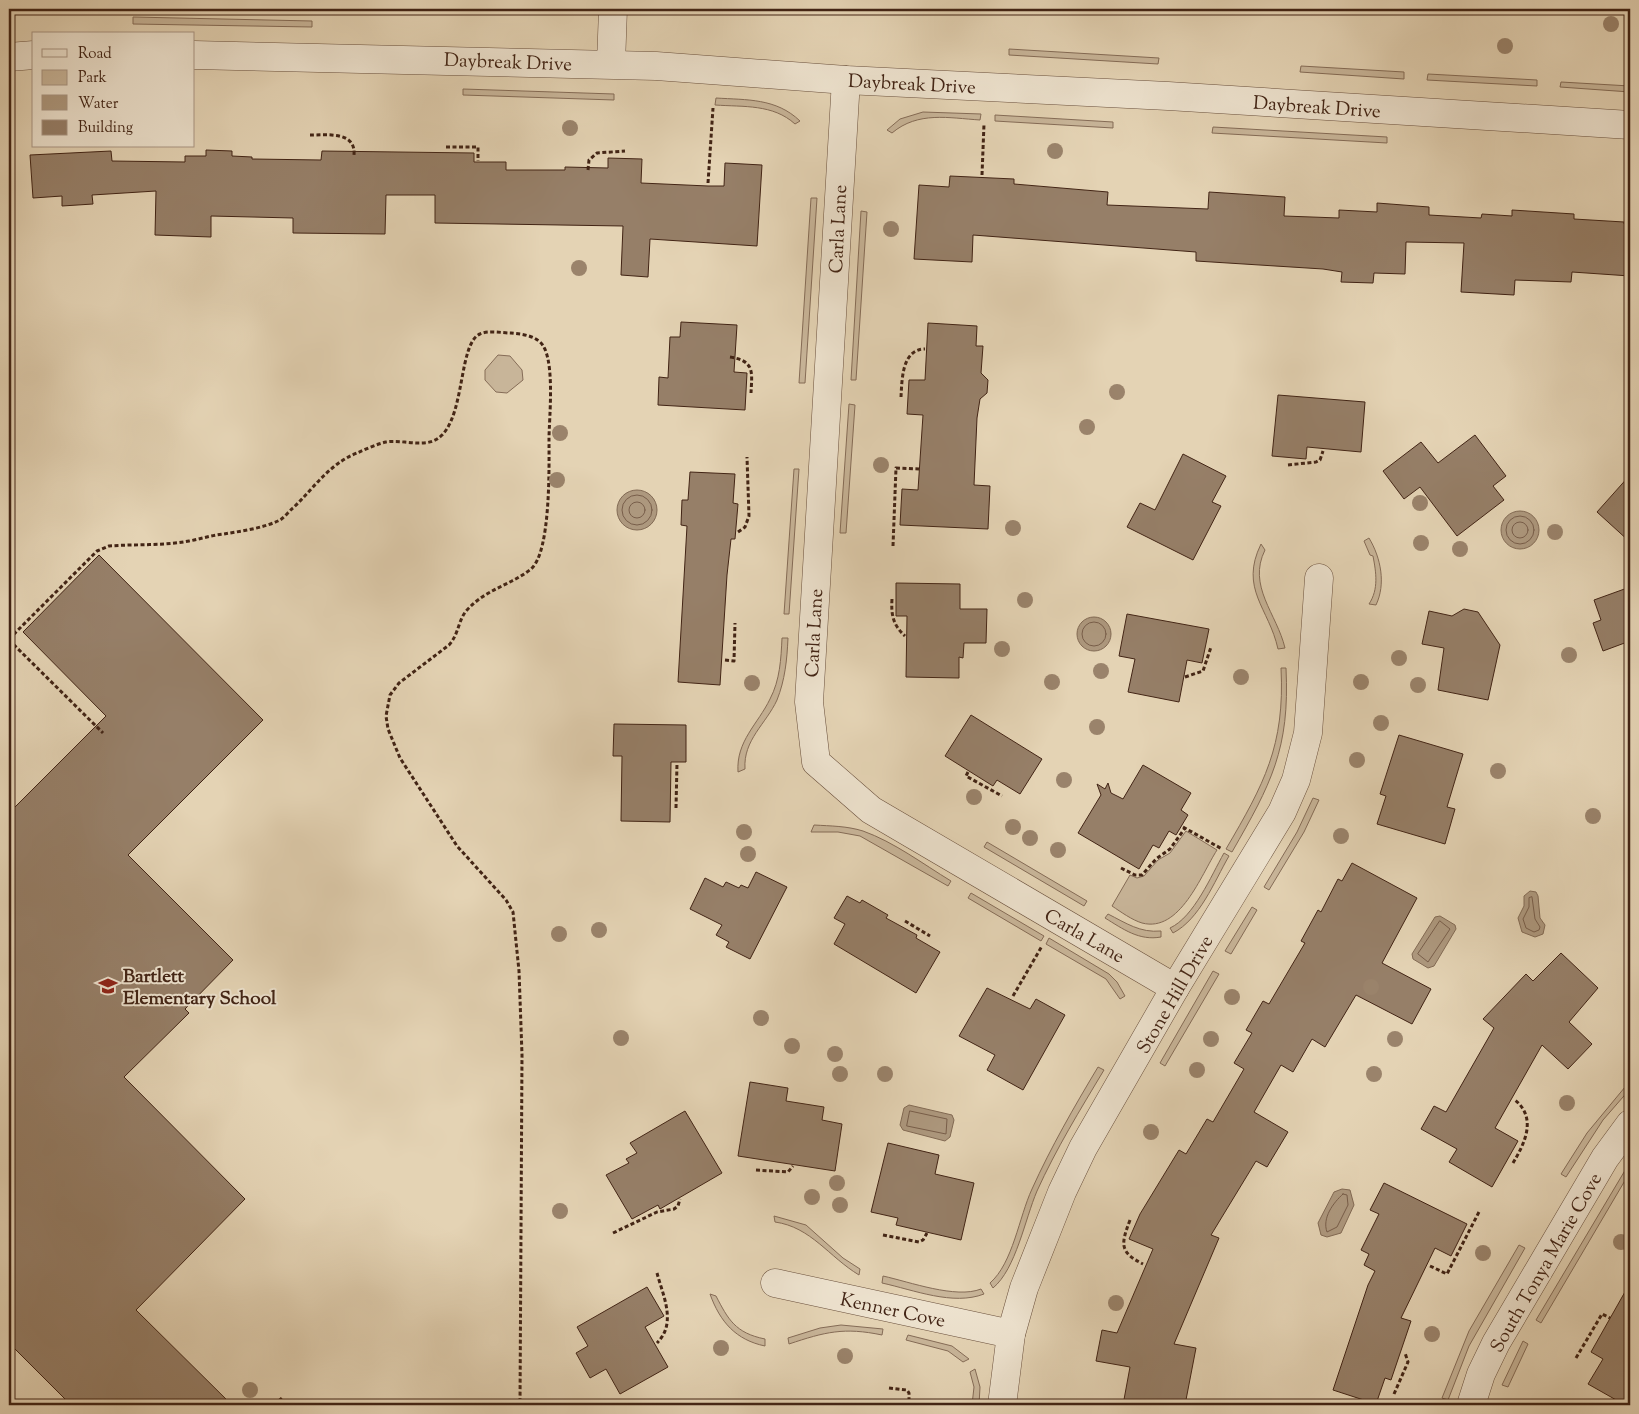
<svg xmlns="http://www.w3.org/2000/svg" width="1639" height="1414" font-family="'Sorts Mill Goudy',serif">
<style>
.green{fill:#c8b599;stroke:#856c57}
.water{fill:#ad987e;stroke:#826a54}
.lines{fill:none;stroke-linecap:round;stroke-linejoin:round}
.shore{stroke:#785e4a;stroke-width:1}
.building{fill:#967f68;stroke:#422415}
.minor-casing{stroke:#6a503d;stroke-width:29}
.path{stroke:#422415;stroke-width:3;stroke-dasharray:4 2.5;stroke-linecap:butt}
.minor{stroke:#ede2ce;stroke-width:28}
.tree{fill:#9a836b}
.labels{text-anchor:middle;stroke-width:4;stroke-linejoin:round;paint-order:stroke}
.street-label{font-size:19px;fill:#422415;stroke:#ede2ce}
.poi-label{font-size:19px;font-weight:bold;fill:#422415;stroke:#ede2ce;text-anchor:start}
</style>
<rect width="100%" height="100%" fill="#e4d3b4"/>
<filter id="stains"><feTurbulence type="fractalNoise" baseFrequency=".004" numOctaves="4"/><feColorMatrix values="0 0 0 0 .2 0 0 0 0 .09 0 0 0 0 .02 0 0 0 .5 -.17"/></filter>
<radialGradient id="worn" r=".72"><stop offset=".6" stop-color="#630" stop-opacity="0"/><stop offset="1" stop-color="#630" stop-opacity=".3"/></radialGradient>
<g class="green">
<path d="M24 9H128L27 10Z"/>
<path d="M133 17 312 21V27L133 24Z"/>
<path d="M1009 49 1159 58 1158 64 1009 55Z"/>
<path d="M1301 66 1404 72V79L1300 72Z"/>
<path d="M1428 74 1537 80V86L1427 80Z"/>
<path d="M1561 82 1630 86V92L1560 87Z"/>
<path d="M463 89 614 94V100L463 95Z"/>
<path d="M716 98C747 100 776 98 800 121L795 124C773 104 744 107 715 105Z"/>
<path d="M923 112 981 114 980 120C949 118 918 111 892 133L887 130 900 119Z"/>
<path d="M995 115 1113 122V128L995 121Z"/>
<path d="M1213 127 1387 137V143L1212 133Z"/>
<path d="M811 198H817L805 383H799Z"/>
<path d="M861 211 867 212 856 380H851Z"/>
<path d="M498 355 510 356 522 370 523 380 507 393 496 392 485 380V370Z"/>
<path d="M849 404 855 405 846 533H840Z"/>
<path d="M794 469H799L789 614H784Z"/>
<path d="M1369 538C1381 558 1386 584 1376 605L1369 604C1379 589 1376 572 1373 556L1370 555 1364 541Z"/>
<path d="M1261 544 1265 550C1247 586 1277 614 1285 648L1278 649C1269 608 1239 589 1261 544Z"/>
<path d="M782 638H788C787 660 785 680 777 700 766 724 743 740 745 769L738 772C736 741 758 724 770 699 780 680 781 659 782 638Z"/>
<path d="M1281 668H1286C1290 749 1271 784 1232 852L1226 849C1264 784 1285 746 1281 668Z"/>
<path d="M1313 798 1319 800 1304 832 1269 890 1264 887 1297 832Z"/>
<path d="M814 825C831 826 847 826 863 831 894 842 923 864 951 881L948 886 860 836 838 832H811Z"/>
<path d="M1186 831 1217 850C1201 875 1180 933 1142 923 1132 920 1121 912 1112 906L1130 875 1137 878 1144 876 1158 860 1170 853Z"/>
<path d="M987 842 1087 901 1084 906 984 847Z"/>
<path d="M1224 853 1229 856C1214 882 1200 919 1173 933L1170 928C1194 917 1211 876 1224 853Z"/>
<path d="M971 893 1044 936 1041 941 968 898Z"/>
<path d="M1252 907 1257 910 1231 954 1225 951Z"/>
<path d="M1108 914C1126 923 1140 933 1161 931V937C1139 941 1123 929 1105 918Z"/>
<path d="M1049 938 1109 974 1117 982 1125 996 1120 999 1106 979 1046 944Z"/>
<path d="M1213 971 1219 974 1165 1066 1160 1063Z"/>
<path d="M1098 1067 1104 1070C1080 1110 1056 1149 1037 1191 1025 1219 1016 1269 993 1288L990 1283C1013 1263 1019 1217 1032 1189 1051 1147 1074 1107 1098 1067Z"/>
<path d="M1630 1081V1089L1603 1120 1566 1177 1561 1174 1587 1133Z"/>
<path d="M1630 1162V1172L1541 1323 1536 1320Z"/>
<path d="M774 1216 806 1225 843 1258 860 1269 859 1275C829 1257 811 1227 775 1222Z"/>
<path d="M1519 1245 1525 1248 1469 1346 1448 1400 1442 1398 1469 1331Z"/>
<path d="M883 1276C910 1282 956 1299 981 1289L984 1294C953 1306 914 1290 882 1283Z"/>
<path d="M710 1294 716 1296C728 1319 735 1333 765 1339V1346C736 1340 720 1322 710 1294Z"/>
<path d="M841 1325 883 1329 882 1335C844 1327 825 1332 789 1344L788 1338 820 1328Z"/>
<path d="M908 1335 952 1346 969 1359 963 1362 948 1351 906 1340Z"/>
<path d="M1523 1341 1528 1344 1508 1387 1502 1385Z"/>
<path d="M975 1369 980 1387 979 1405H972L974 1387 970 1372Z"/>
</g>
<g class="water">
<circle cx="637" cy="510" r="20"/>
<circle cx="1520" cy="530" r="19"/>
<circle cx="1094" cy="634" r="17"/>
<path d="M1530 891 1536 892 1538 896 1540 918 1545 925 1543 934 1535 937 1522 932 1518 918 1524 906V896Z"/>
<path d="M1440 916 1455 925 1456 929 1434 966 1428 968 1413 959 1412 954 1435 917Z"/>
<path d="M909 1105 952 1115 954 1120 950 1137 945 1141 903 1130 900 1125 904 1108Z"/>
<path d="M1342 1189 1350 1190 1354 1205 1341 1233 1327 1237 1321 1235 1318 1223 1334 1192Z"/>
</g>
<g class="lines">
<g class="shore">
<circle cx="637" cy="510" r="15"/>
<circle cx="637" cy="510" r="8"/>
<circle cx="1520" cy="530" r="14"/>
<circle cx="1520" cy="530" r="8"/>
<circle cx="1094" cy="634" r="12"/>
<path d="M1532 897 1535 919 1540 927 1539 930 1534 932 1526 928 1523 919 1529 907V898Z"/>
<path d="M1440 921 1450 929 1428 962 1418 954Z"/>
<path d="M910 1111 947 1119 946 1134 907 1126Z"/>
<path d="M1343 1194 1347 1195 1348 1205 1337 1227 1327 1232C1322 1218 1333 1203 1343 1194Z"/>
</g>
</g>
<g class="building">
<path d="M206 150 232 151V156L252 157V159L321 160 322 151 474 153V162H506V170H565V167L608 168V158L642 159 641 183 708 186H724L725 163 762 165 757 246 650 239 648 277 621 275 623 226 435 223V195H386L385 234 293 233V218L211 216V237L155 235 156 191 92 195 93 204 62 206V196L33 198 30 155 111 151 112 161 185 162V156H206Z"/>
<path d="M950 176 1014 179V184L1108 192 1107 205 1208 209 1209 192 1285 197 1284 216 1339 218V210L1377 212V203L1429 207V215L1481 218 1482 214 1512 216V210L1574 214V219L1624 222V224H1630V276L1572 272 1571 282 1515 280 1514 295 1461 292 1464 243 1406 242 1405 274 1374 273 1373 283 1341 282 1342 272 1323 269 1196 261V252L973 235 972 262 914 259 919 185 949 187Z"/>
<path d="M681 322 737 325 734 372 747 373 745 410 658 405 659 377 668 378 670 337H680Z"/>
<path d="M928 323 977 326 976 346H983L981 373 988 380 987 393 980 399 977 418 974 485 990 486 988 529 900 525 902 489 918 490 923 415 907 414 909 380H925Z"/>
<path d="M1278 395 1365 402 1361 452 1307 447 1306 459 1272 456Z"/>
<path d="M1475 435 1506 476 1493 486 1504 500 1457 536 1420 487 1404 499 1383 471 1421 442 1438 463Z"/>
<path d="M1183 454 1226 476 1212 502 1221 506 1193 560 1127 527 1140 503 1155 510Z"/>
<path d="M690 472 735 474 733 503 738 504 735 539H731L727 575 720 685 678 682 687 526 681 525 682 500H688Z"/>
<path d="M1630 475V542L1597 512Z"/>
<path d="M99 555 263 720 128 855 233 960 185 1009 189 1013 124 1077 245 1199 136 1310 232 1405H71L9 1343V813L106 716 23 632Z"/>
<path d="M896 583 960 584V609H987L986 643H964L963 658 959 657V678L906 677 907 616H896Z"/>
<path d="M1630 587V641L1603 651 1593 623 1601 620 1594 600Z"/>
<path d="M1464 609 1478 612 1500 645 1488 700 1438 690 1444 648 1422 644 1429 611 1452 616Z"/>
<path d="M1127 614 1209 629 1202 663 1187 660 1179 702 1128 692 1135 659 1119 656Z"/>
<path d="M971 715 1042 759 1020 794 997 780 993 786 945 756Z"/>
<path d="M614 724 686 725V762H671L670 822 621 821 622 756H613Z"/>
<path d="M1399 735 1463 754 1447 807 1455 809 1445 844 1377 824 1386 796 1380 794Z"/>
<path d="M1143 765 1191 793 1181 810 1188 815 1176 835 1169 831 1159 848 1153 845 1139 869 1078 833 1101 795 1097 784 1105 789 1108 783 1111 793 1123 799Z"/>
<path d="M1352 863 1417 898 1382 963 1431 989 1412 1024 1356 995 1325 1047 1312 1039 1293 1072 1281 1065 1254 1112 1288 1132 1267 1167 1256 1161 1211 1235 1219 1238 1174 1344 1196 1348 1185 1405H1123L1130 1367 1096 1361 1102 1330 1117 1333 1153 1249 1129 1239 1140 1214 1179 1150 1186 1154 1207 1119 1213 1122 1244 1069 1234 1063 1252 1033 1246 1030 1263 1001 1269 1004 1305 943 1301 941 1318 910 1321 912 1338 879 1342 881Z"/>
<path d="M756 872 787 887 750 959 726 947 729 942 716 935 722 925 690 909 705 878 723 887 726 882 739 888 741 885 748 888Z"/>
<path d="M847 896 860 903 862 900 888 915 886 918 917 935 916 938 940 952 916 993 834 944 845 924 834 918Z"/>
<path d="M1561 953 1598 988 1569 1022 1592 1044 1568 1069 1542 1045 1495 1128 1518 1141 1492 1187 1449 1162 1457 1149 1421 1129 1434 1106 1446 1112 1494 1028 1483 1019 1526 974 1533 981Z"/>
<path d="M987 988 1030 1009 1036 999 1065 1015 1023 1090 987 1070 995 1055 959 1036Z"/>
<path d="M750 1082 788 1088 786 1101 824 1107 822 1120 842 1124 835 1171 738 1156Z"/>
<path d="M685 1111 722 1173 660 1209 658 1205 632 1219 606 1175 629 1163 626 1159 637 1153 630 1143Z"/>
<path d="M888 1143 939 1155 935 1174 974 1183 961 1240 896 1225 898 1218 871 1212Z"/>
<path d="M1384 1183 1467 1224 1451 1256 1435 1248 1401 1318 1411 1321 1391 1380 1385 1378 1376 1404 1333 1390 1368 1285 1375 1271 1364 1265 1369 1254 1361 1250 1379 1214 1370 1210Z"/>
<path d="M1630 1283V1405H1625L1588 1384 1603 1359 1591 1352Z"/>
<path d="M647 1287 664 1316 645 1327 668 1367 620 1394 606 1369 590 1378 576 1353 588 1346 577 1327Z"/>
</g>
<g class="lines">
<g class="minor-casing">
<g id="minor">
<path d="M194 55 656 66 846 80 1168 96 1630 125"/>
<path d="M9 57 34 55"/>
<path d="M611 64 613 9"/>
<path d="M846 80 809 702 816 762 871 810 1175 988"/>
<path d="M775 1283 1011 1334"/>
<path d="M1002 1405 1011 1334 1024 1288 1062 1192 1083 1148 1175 988 1282 812 1296 780 1308 733 1319 578"/>
<path d="M1471 1405 1481 1374 1496 1343 1605 1158 1630 1124"/>
</g>
</g>
<g class="path">
<path d="M1265 9 1292 13"/>
<path d="M130 13V9"/>
<path d="M310 135C327 135 356 131 354 155"/>
<path d="M446 147H478V161"/>
<path d="M588 170 589 160 597 153 625 151"/>
<path d="M982 175 984 124"/>
<path d="M708 183 713 108"/>
<path d="M730 357C755 361 752 372 751 393"/>
<path d="M901 397C902 379 902 349 925 349"/>
<path d="M1288 465 1316 462 1320 460 1323 451"/>
<path d="M738 532 745 527 749 516 747 457"/>
<path d="M893 546 896 468 919 469"/>
<path d="M892 599C891 615 893 625 905 636"/>
<path d="M9 639 97 551 109 546C135 544 163 546 189 541 201 539 212 535 224 534 242 531 264 528 280 520 285 517 289 511 293 508 314 488 329 464 357 453 366 449 377 444 386 442 405 439 428 450 442 435 465 412 459 343 480 334 488 330 502 333 511 333 521 334 532 335 540 342 556 356 549 418 549 439 549 466 551 552 531 569 511 585 486 589 467 610 458 620 459 634 449 645L399 683 390 695 386 716 388 729 400 758 457 846 506 900 513 912 519 971 522 1055 520 1405"/>
<path d="M9 640 103 733"/>
<path d="M725 660 734 661 735 623"/>
<path d="M1185 677 1203 671 1211 647"/>
<path d="M968 772 966 776 1002 796"/>
<path d="M676 808 677 763"/>
<path d="M1183 827 1222 849"/>
<path d="M1121 868 1135 875H1142L1156 859 1170 849 1185 828"/>
<path d="M905 921 930 936"/>
<path d="M1013 996 1042 946"/>
<path d="M1513 1163C1525 1143 1537 1118 1515 1100"/>
<path d="M756 1170 788 1172 793 1166"/>
<path d="M1130 1220C1121 1244 1119 1252 1143 1264"/>
<path d="M613 1233 657 1212 674 1209 678 1206 680 1199"/>
<path d="M883 1235 919 1242 923 1240 927 1233"/>
<path d="M1430 1266 1447 1274 1480 1210"/>
<path d="M657 1273C663 1296 677 1323 657 1343"/>
<path d="M1576 1358 1602 1314 1610 1318"/>
<path d="M889 1388 907 1390 909 1393V1405"/>
<path d="M1394 1394 1408 1362 1405 1353"/>
<path d="M274 1405 282 1398"/>
</g>
<use href="#minor" class="minor"/>
</g>
<g class="tree">
<circle cx="1611" cy="24" r="8"/>
<circle cx="1505" cy="46" r="8"/>
<circle cx="570" cy="128" r="8"/>
<circle cx="1055" cy="151" r="8"/>
<circle cx="891" cy="229" r="8"/>
<circle cx="579" cy="268" r="8"/>
<circle cx="1117" cy="392" r="8"/>
<circle cx="1087" cy="427" r="8"/>
<circle cx="560" cy="433" r="8"/>
<circle cx="881" cy="465" r="8"/>
<circle cx="557" cy="480" r="8"/>
<circle cx="1420" cy="503" r="8"/>
<circle cx="1013" cy="528" r="8"/>
<circle cx="1555" cy="532" r="8"/>
<circle cx="1421" cy="543" r="8"/>
<circle cx="1460" cy="549" r="8"/>
<circle cx="1025" cy="600" r="8"/>
<circle cx="1002" cy="649" r="8"/>
<circle cx="1569" cy="655" r="8"/>
<circle cx="1399" cy="658" r="8"/>
<circle cx="1101" cy="671" r="8"/>
<circle cx="1241" cy="677" r="8"/>
<circle cx="1052" cy="682" r="8"/>
<circle cx="1361" cy="682" r="8"/>
<circle cx="752" cy="683" r="8"/>
<circle cx="1418" cy="685" r="8"/>
<circle cx="1381" cy="723" r="8"/>
<circle cx="1097" cy="727" r="8"/>
<circle cx="1357" cy="760" r="8"/>
<circle cx="1498" cy="771" r="8"/>
<circle cx="1064" cy="780" r="8"/>
<circle cx="974" cy="797" r="8"/>
<circle cx="1593" cy="816" r="8"/>
<circle cx="1013" cy="827" r="8"/>
<circle cx="744" cy="832" r="8"/>
<circle cx="1341" cy="836" r="8"/>
<circle cx="1030" cy="838" r="8"/>
<circle cx="1058" cy="850" r="8"/>
<circle cx="748" cy="854" r="8"/>
<circle cx="599" cy="930" r="8"/>
<circle cx="559" cy="934" r="8"/>
<circle cx="1371" cy="987" r="8"/>
<circle cx="1232" cy="997" r="8"/>
<circle cx="761" cy="1018" r="8"/>
<circle cx="621" cy="1038" r="8"/>
<circle cx="1211" cy="1039" r="8"/>
<circle cx="1395" cy="1039" r="8"/>
<circle cx="792" cy="1046" r="8"/>
<circle cx="835" cy="1054" r="8"/>
<circle cx="1197" cy="1070" r="8"/>
<circle cx="840" cy="1074" r="8"/>
<circle cx="885" cy="1074" r="8"/>
<circle cx="1374" cy="1074" r="8"/>
<circle cx="1567" cy="1103" r="8"/>
<circle cx="1151" cy="1132" r="8"/>
<circle cx="837" cy="1183" r="8"/>
<circle cx="812" cy="1197" r="8"/>
<circle cx="840" cy="1205" r="8"/>
<circle cx="560" cy="1211" r="8"/>
<circle cx="1621" cy="1242" r="8"/>
<circle cx="1483" cy="1253" r="8"/>
<circle cx="1116" cy="1303" r="8"/>
<circle cx="1432" cy="1334" r="8"/>
<circle cx="721" cy="1348" r="8"/>
<circle cx="845" cy="1356" r="8"/>
<circle cx="250" cy="1390" r="8"/>
</g>
<defs>
<g id="school-bare" transform="scale(1.5)"><path d="M0-5L7-2L0 1L-7-2ZM-4 1L0 2.5L4 1V4Q0 6-4 4Z" fill="#8f2418" stroke="#ede2ce" stroke-width="2.5" paint-order="stroke"/></g>
</defs>
<g fill-rule="evenodd">
<use href="#school-bare" x="108" y="986"/>
</g>
<g class="labels">
<g class="street-label">
<text transform="translate(508 61) rotate(2)" y="7">Daybreak Drive</text>
<text transform="translate(912 83) rotate(3)" y="7">Daybreak Drive</text>
<text transform="translate(1317 106) rotate(4)" y="7">Daybreak Drive</text>
<text transform="translate(837 229) rotate(-87)" y="7">Carla Lane</text>
<text transform="translate(813 633) rotate(-87)" y="7">Carla Lane</text>
<text transform="translate(1085 935) rotate(30)" y="7">Carla Lane</text>
<text transform="translate(1174 994) rotate(-60)" y="7">Stone Hill Drive</text>
<text transform="translate(1545 1262) rotate(-60)" y="7">South Tonya Marie Cove</text>
<text transform="translate(893 1309) rotate(12)" y="7">Kenner Cove</text>
</g>
<g class="poi-label">
<text x="123" y="982">Bartlett<tspan x="123" dy="22">Elementary School</tspan></text>
</g>
</g>
<rect width="1639" height="1414" fill="none" stroke="#e4d3b4" stroke-width="30"/>
<rect x="10" y="10" width="1619" height="1394" fill="none" stroke="#422415" stroke-width="2.5"/>
<rect x="15" y="15" width="1609" height="1384" fill="none" stroke="#422415"/>
<rect x="32" y="32" width="162" height="115" fill="#ede2ce" stroke="#a99684"/>
<rect x="42" y="49" width="25" height="8" fill="#ede2ce" stroke="#a99684"/>
<text x="78" y="58" font-size="15" fill="#422415">Road</text>
<rect x="42" y="70" width="25" height="15" fill="#c8b599" stroke="#a99684"/>
<text x="78" y="82" font-size="15" fill="#422415">Park</text>
<rect x="42" y="95" width="25" height="15" fill="#ad987e" stroke="#a99684"/>
<text x="78" y="108" font-size="15" fill="#422415">Water</text>
<rect x="42" y="120" width="25" height="15" fill="#967f68" stroke="#a99684"/>
<text x="78" y="132" font-size="15" fill="#422415">Building</text>
<rect width="100%" height="100%" filter="url(#stains)"/>
<rect width="100%" height="100%" fill="url(#worn)"/>
</svg>
